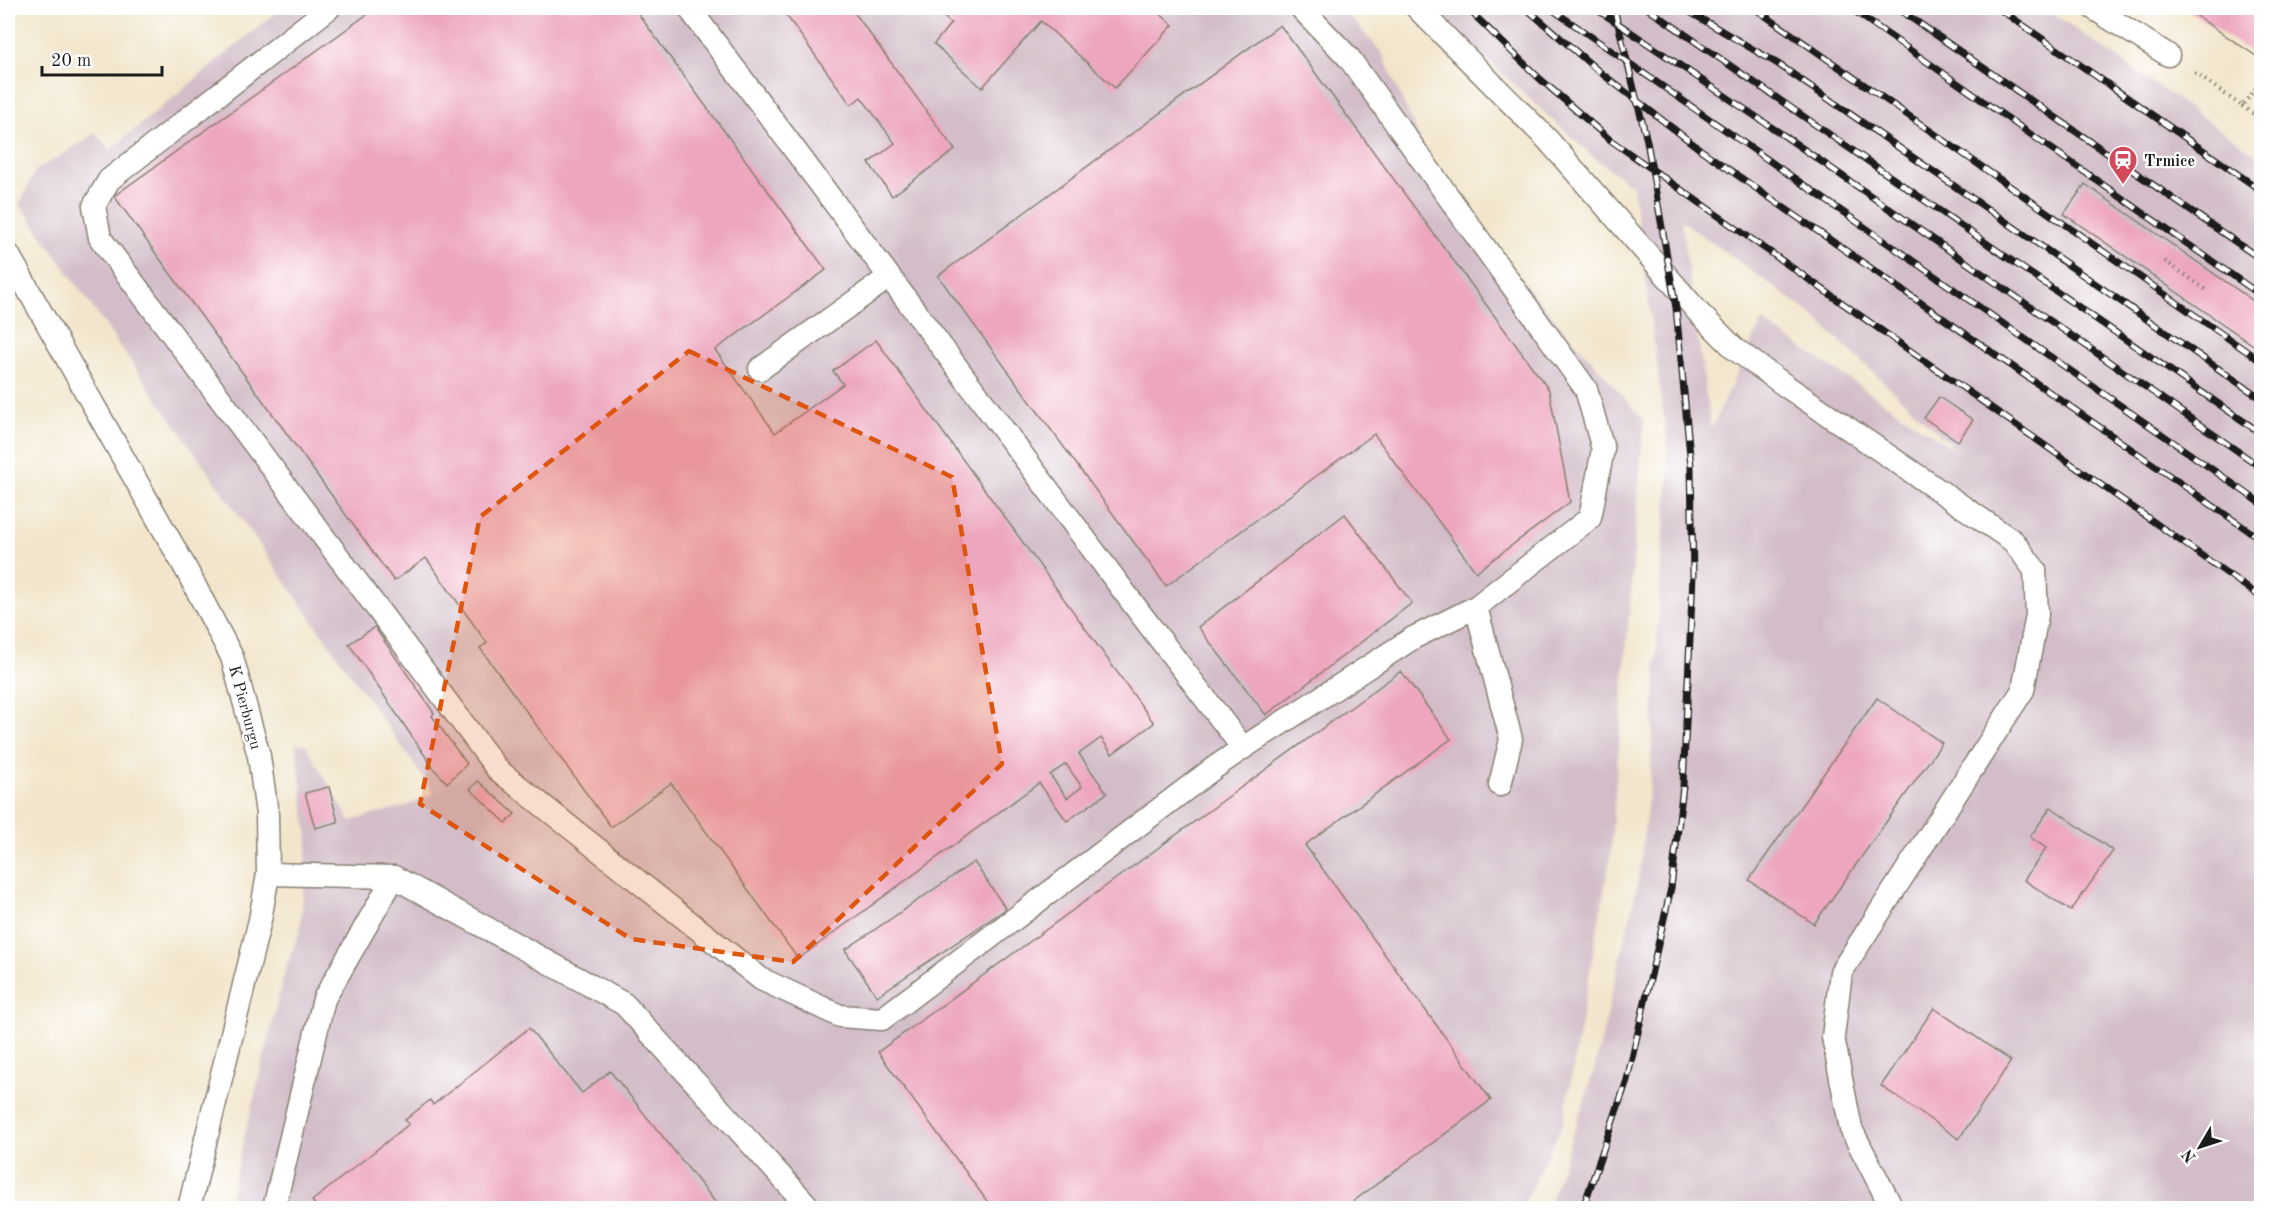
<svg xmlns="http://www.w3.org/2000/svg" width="2269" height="1216" font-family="'Old Standard TT',serif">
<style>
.industrial{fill:#d2bdc8;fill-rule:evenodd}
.building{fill:#eda6be;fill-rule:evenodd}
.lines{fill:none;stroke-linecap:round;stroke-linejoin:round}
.service-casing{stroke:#878074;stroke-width:25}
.path{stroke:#878074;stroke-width:4;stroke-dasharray:1.5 4.5;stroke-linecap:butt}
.service{stroke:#fff;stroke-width:22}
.rail-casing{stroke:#1c1c1c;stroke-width:7}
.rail{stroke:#fff;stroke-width:4.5;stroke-dasharray:14;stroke-linecap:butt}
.marked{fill:#de560d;fill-opacity:0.2;stroke:#de560d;stroke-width:4.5;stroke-dasharray:12 8;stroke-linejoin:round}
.labels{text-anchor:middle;stroke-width:4.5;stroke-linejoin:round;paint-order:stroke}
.poi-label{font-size:16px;font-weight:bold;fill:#1c1c1c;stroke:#fff;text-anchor:start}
.street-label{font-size:16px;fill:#1c1c1c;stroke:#fff}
</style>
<rect width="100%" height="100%" fill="#fff"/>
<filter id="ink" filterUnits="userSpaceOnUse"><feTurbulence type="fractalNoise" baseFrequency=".0167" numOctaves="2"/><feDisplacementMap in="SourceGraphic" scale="12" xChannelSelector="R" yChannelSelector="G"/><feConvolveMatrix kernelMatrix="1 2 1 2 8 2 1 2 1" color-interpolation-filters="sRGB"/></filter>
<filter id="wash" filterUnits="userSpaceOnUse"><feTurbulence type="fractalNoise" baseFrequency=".008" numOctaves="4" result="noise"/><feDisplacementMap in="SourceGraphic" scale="24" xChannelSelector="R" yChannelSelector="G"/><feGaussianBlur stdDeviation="1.35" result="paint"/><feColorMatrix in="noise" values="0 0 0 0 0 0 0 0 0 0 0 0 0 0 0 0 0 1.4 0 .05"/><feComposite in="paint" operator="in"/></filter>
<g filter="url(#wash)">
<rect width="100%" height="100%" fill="#f2e5cb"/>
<g class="industrial">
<path d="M281 8H1342L1382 53 1434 172 1538 300 1644 420 1610 858 1563 1123 1522 1208H227L286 967 300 930 308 839 296 744H305L350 821 409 805 434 793 20 204 35 171 89 138 94 132 110 150Z"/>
<path d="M1431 8H2045L2261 158V1208H1548L1594 1071 1638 882 1650 782 1660 576 1669 477 1666 433 1633 186 1592 156ZM1681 220 1810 313 1958 452 1762 321 1711 429Z"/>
</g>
<g id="blocks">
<g class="building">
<path d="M376 8H634L826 270 715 350 775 433 843 384 833 371 876 340 1154 723 1112 754 1101 738 1079 754 1107 793 1067 821 1039 783 798 959 671 783 611 827 480 648 487 643 426 558 394 581 114 196ZM1066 764 1082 787 1067 798 1050 775Z"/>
<path d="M781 8H851L955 150 892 196 869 163 895 143 861 97 851 105Z"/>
<path d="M933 8H1153L1173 25 1115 88 1041 21 982 88 934 44 951 23Z"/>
<path d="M2185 8H2262V60Z"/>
<path d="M1280 25 1549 390 1570 502 1476 572 1374 434 1166 586 938 276Z"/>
<path d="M2085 184 2262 307V351L2064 214Z"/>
<path d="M1939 397 1973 420 1958 441 1924 418Z"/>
<path d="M1345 514 1412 603 1266 715 1198 627Z"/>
<path d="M376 626V629L434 713 432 716 467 764 447 783 434 769 349 644Z"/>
<path d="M1401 671 1451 739 1305 845 1491 1100 1344 1208H992L878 1052Z"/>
<path d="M1877 698 1942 743 1814 924 1749 880Z"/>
<path d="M478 781 515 814 506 823 470 789Z"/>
<path d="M329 787 338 822 315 828 305 793Z"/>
<path d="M2051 807 2113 851 2071 911 2024 880 2046 848 2030 837Z"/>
<path d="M974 862 1006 909 877 996 845 950Z"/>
<path d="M1934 1008 2011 1061 1959 1139 1881 1086Z"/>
<path d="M529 1028 582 1093 610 1071 720 1208H318L312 1201 409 1124 405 1120 430 1100 433 1105Z"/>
</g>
</g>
</g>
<g filter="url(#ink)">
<use href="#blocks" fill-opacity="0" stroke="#878074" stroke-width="1.5"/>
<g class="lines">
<g class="service-casing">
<g id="service">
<path d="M329 8 109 180 94 206 100 238 498 770 761 979 840 1016 882 1019 1214 768 1243 748"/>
<path d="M689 8 1140 613 1243 748 1413 638 1476 607 1511 739 1500 785"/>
<path d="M1301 8 1349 58 1586 389 1603 449 1590 518 1476 607"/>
<path d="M1417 8 1547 139 1699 313 1735 349 1786 386 2013 541 2035 570 2037 615 2023 690 1841 972 1833 1037 1851 1129 1892 1208"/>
<path d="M2093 8 2168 55"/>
<path d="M8 254 186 569 232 657 259 756 267 814 268 874 260 920 189 1208"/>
<path d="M760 369 889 277"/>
<path d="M268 874 394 877 624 1004 807 1205"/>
<path d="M274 1208 324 999 394 877"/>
</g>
</g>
<g class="path">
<path d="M2195 73 2242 106 2259 84 2262 85"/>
<path d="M2242 106 2262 120"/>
<path d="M2165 261 2208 291"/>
</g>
<use href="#service" class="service"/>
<g class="rail-casing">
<g id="rail">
<path d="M1467 8 1539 78 1609 139 2262 598"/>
<path d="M1526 8 1596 69 1701 150 2262 540"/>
<path d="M1550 8 2262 504"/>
<path d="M1595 8 1789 139 2262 468"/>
<path d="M1647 8 2262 434"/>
<path d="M1683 8 1778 64 2262 399"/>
<path d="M1754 8 2262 362"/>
<path d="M1850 8 2262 296"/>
<path d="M1897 8 2262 260"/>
<path d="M1998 8 2262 191"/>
<path d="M1583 1208 1627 1080 1671 888 1683 786 1693 576 1691 466 1676 308 1647 141 1614 8"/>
</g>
</g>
<use href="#rail" class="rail"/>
</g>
</g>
<path class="marked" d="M689 351 952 477 1002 764 793 962 631 939 420 804 480 517Z"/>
<defs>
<g id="station-pin" transform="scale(1.5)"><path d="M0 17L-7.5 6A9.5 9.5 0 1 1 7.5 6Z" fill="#d1495b" stroke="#fff"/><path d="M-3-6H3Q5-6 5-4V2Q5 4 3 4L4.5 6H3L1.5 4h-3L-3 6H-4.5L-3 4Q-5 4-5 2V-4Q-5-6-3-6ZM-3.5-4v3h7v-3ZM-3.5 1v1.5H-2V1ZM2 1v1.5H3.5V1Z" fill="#fff"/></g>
</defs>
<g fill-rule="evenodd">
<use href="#station-pin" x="2123" y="160"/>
</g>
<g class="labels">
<g class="poi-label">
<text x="2144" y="166">Trmice</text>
</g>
<g class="street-label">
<text transform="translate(246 707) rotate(75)" y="6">K Pierburgu</text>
</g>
</g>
<rect width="2269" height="1216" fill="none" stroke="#fff" stroke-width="30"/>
<g transform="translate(2200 1147) rotate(231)" stroke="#ffffff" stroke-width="4.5" paint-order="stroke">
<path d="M0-4.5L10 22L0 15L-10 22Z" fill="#1c1c1c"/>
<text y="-9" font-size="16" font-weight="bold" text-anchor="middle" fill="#1c1c1c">N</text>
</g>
<path d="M42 66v9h120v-9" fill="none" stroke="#1c1c1c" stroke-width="3"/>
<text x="51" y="66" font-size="18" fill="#1c1c1c" stroke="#ffffff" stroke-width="4.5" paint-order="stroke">20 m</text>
</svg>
